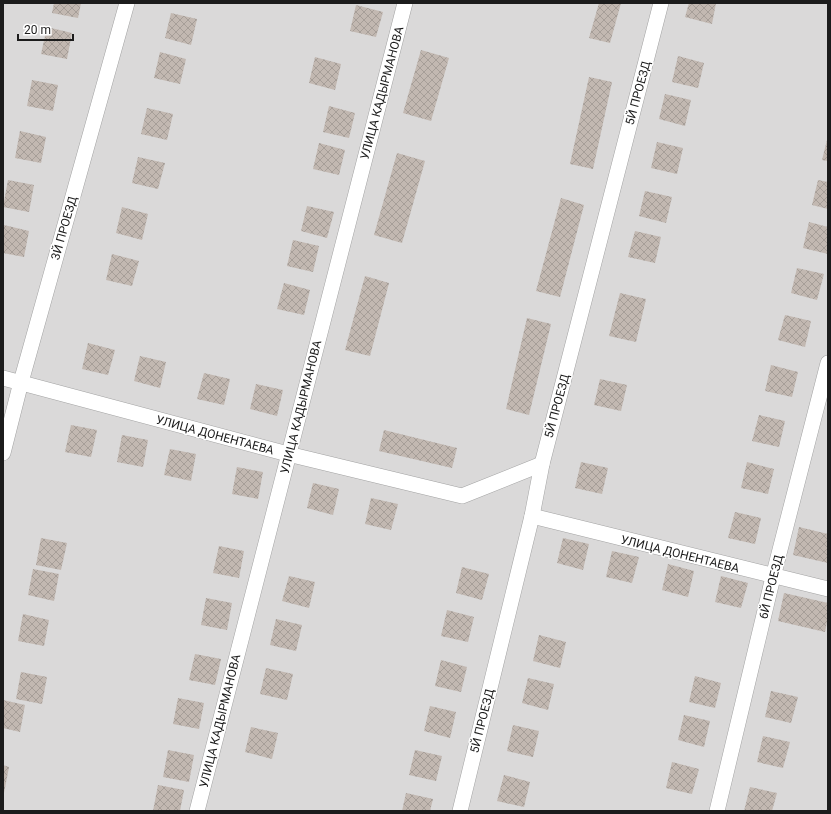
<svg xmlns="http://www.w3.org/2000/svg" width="831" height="814" font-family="Roboto,sans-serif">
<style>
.residential{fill:#dad9d9}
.building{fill:url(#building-cross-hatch)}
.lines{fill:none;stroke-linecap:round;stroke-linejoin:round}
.street-casing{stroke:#a3a3a3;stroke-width:16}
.street{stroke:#fff;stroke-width:15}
.labels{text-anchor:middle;stroke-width:3;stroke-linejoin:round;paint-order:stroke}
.street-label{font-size:12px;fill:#1c1c1c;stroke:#fff}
</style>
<defs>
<pattern id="building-cross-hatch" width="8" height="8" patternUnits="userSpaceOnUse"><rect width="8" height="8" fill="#c2b8b1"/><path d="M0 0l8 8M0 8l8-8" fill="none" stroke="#a69e98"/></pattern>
</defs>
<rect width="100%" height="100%" fill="#ede9e2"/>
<rect class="residential" x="3" y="3" width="825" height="808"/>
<g class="building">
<path d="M54 3H81L78 18 52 13Z"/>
<path d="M599 3H621L610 43 589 38Z"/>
<path d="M689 3H716L712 24 685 17Z"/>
<path d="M356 5 383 12 376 37 350 31Z"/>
<path d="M171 13 197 19 191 45 165 38Z"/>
<path d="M47 27 72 33 67 59 41 54Z"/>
<path d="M421 50 449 58 431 121 403 113Z"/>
<path d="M160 52 186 59 180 84 154 78Z"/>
<path d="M678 56 704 63 698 88 672 82Z"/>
<path d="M315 57 341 64 335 90 309 83Z"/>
<path d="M589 77 612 82 593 169 570 164Z"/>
<path d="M32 80 58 85 53 111 27 106Z"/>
<path d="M665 94 691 100 685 126 659 119Z"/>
<path d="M329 106 355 113 349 138 323 132Z"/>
<path d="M147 108 173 114 167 140 141 134Z"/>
<path d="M20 131 46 137 41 163 15 158Z"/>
<path d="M828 136V161L822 160Z"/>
<path d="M657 142 683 148 677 174 651 168Z"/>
<path d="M319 143 345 150 339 175 313 169Z"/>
<path d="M397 153 425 161 402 243 374 235Z"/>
<path d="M138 157 165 163 158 189 132 183Z"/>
<path d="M8 180 34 185 29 212 3 207Z"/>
<path d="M818 180 828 182V209L812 205Z"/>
<path d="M645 191 672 197 666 223 639 216Z"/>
<path d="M561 198 584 205 560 297 536 291Z"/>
<path d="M307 206 334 212 327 238 301 231Z"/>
<path d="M122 207 148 214 142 240 116 233Z"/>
<path d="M809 222 828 227V254L803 248Z"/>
<path d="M4 225 29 231 24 257 3 253Z"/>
<path d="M635 231 661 237 655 263 628 257Z"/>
<path d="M293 240 319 246 313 272 287 266Z"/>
<path d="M112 254 139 261 132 286 106 280Z"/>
<path d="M797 268 824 274 817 300 791 293Z"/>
<path d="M365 276 389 283 370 356 345 350Z"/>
<path d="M284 283 310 290 304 315 277 309Z"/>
<path d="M620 293 646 299 636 342 609 336Z"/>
<path d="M785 315 811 321 805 347 778 340Z"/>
<path d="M527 318 551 324 529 415 506 409Z"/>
<path d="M88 343 115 350 108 375 82 369Z"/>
<path d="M140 356 166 362 160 388 134 381Z"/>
<path d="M771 365 798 372 792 397 765 391Z"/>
<path d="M204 373 230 379 224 405 197 399Z"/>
<path d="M600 379 627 385 621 411 594 405Z"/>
<path d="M256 384 283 390 277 416 250 409Z"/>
<path d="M759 415 785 421 779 447 752 441Z"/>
<path d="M71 425 97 430 91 457 65 452Z"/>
<path d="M384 430 457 448 452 468 379 451Z"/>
<path d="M122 435 148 440 143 467 117 462Z"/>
<path d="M170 449 196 454 191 481 164 475Z"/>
<path d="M581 462 608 468 602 494 575 488Z"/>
<path d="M747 462 774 469 768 494 741 488Z"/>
<path d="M237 467 263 472 258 499 232 494Z"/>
<path d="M313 483 339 489 333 515 307 508Z"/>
<path d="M371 498 398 504 391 530 365 524Z"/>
<path d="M735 512 761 518 755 544 728 538Z"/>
<path d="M799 527 828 534V563L793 555Z"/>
<path d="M41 538 67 543 61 570 36 565Z"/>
<path d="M563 538 589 544 583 570 557 563Z"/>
<path d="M219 546 244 551 239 578 213 573Z"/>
<path d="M612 551 639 557 632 583 606 577Z"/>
<path d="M668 564 694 571 688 597 662 590Z"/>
<path d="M462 567 489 574 482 600 456 593Z"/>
<path d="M33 569 59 574 54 601 28 595Z"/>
<path d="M289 576 315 582 309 608 282 601Z"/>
<path d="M721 576 748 583 741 608 715 602Z"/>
<path d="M784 593 828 603V617L825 632 778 621Z"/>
<path d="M206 598 232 603 227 630 201 625Z"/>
<path d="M447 610 474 617 468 642 441 636Z"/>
<path d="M23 614 49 620 44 646 18 641Z"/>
<path d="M276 619 302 625 296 651 270 645Z"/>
<path d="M539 635 566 642 560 668 533 661Z"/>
<path d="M195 654 221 659 215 685 189 680Z"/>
<path d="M441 660 467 667 461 692 435 686Z"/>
<path d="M266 668 293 674 287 700 260 694Z"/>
<path d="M21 672 47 677 42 704 16 699Z"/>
<path d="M695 676 721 683 715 708 689 702Z"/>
<path d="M528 678 554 684 548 710 522 703Z"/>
<path d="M771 691 798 697 791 723 765 717Z"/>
<path d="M178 698 204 703 199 729 173 724Z"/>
<path d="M3 700 25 705 20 732 3 728Z"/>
<path d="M430 706 456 712 450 738 424 731Z"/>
<path d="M684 715 710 721 704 747 678 740Z"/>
<path d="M513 725 539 731 533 757 507 751Z"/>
<path d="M251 727 278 733 272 759 245 752Z"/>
<path d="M763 736 790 742 783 768 757 762Z"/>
<path d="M168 750 194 755 189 782 163 777Z"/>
<path d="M415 750 442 756 436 781 409 775Z"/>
<path d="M672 762 699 769 692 794 666 788Z"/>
<path d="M3 765 9 767 4 793H3Z"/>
<path d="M504 775 530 782 524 807 497 801Z"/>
<path d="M158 785 184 790 180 811H153Z"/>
<path d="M750 787 777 793 772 811H744Z"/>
<path d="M406 793 433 799 430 811H402Z"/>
</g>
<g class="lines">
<g class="street-casing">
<g id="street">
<path d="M3 378 288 454 462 496 542 464"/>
<path d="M3 453 21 382 127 3"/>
<path d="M532 516 828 589"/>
<path d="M197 811 405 3"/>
<path d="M460 811 532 516 542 464 661 3"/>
<path d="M717 811 773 577 828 363"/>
</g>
</g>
<use href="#street" class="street"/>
</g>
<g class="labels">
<g class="street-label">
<text transform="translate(382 93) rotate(-75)" y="4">УЛИЦА КАДЫРМАНОВА</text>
<text transform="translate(638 93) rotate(-75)" y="4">5Й ПРОЕЗД</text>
<text transform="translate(64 228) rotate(-74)" y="4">3Й ПРОЕЗД</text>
<text transform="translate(557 406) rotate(-75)" y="4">5Й ПРОЕЗД</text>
<text transform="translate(301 407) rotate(-76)" y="4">УЛИЦА КАДЫРМАНОВА</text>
<text transform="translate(215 435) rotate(15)" y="4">УЛИЦА ДОНЕНТАЕВА</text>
<text transform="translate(680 554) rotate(14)" y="4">УЛИЦА ДОНЕНТАЕВА</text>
<text transform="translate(771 587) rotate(-76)" y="4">6Й ПРОЕЗД</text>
<text transform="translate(220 721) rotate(-76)" y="4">УЛИЦА КАДЫРМАНОВА</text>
<text transform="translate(482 721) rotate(-76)" y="4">5Й ПРОЕЗД</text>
</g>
</g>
<rect width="831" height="814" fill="none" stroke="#1c1c1c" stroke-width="8"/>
<path d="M18 34v6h55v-6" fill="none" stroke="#1c1c1c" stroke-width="2"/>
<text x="24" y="34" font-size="12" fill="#1c1c1c" stroke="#ffffff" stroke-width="3" paint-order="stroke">20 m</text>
</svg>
